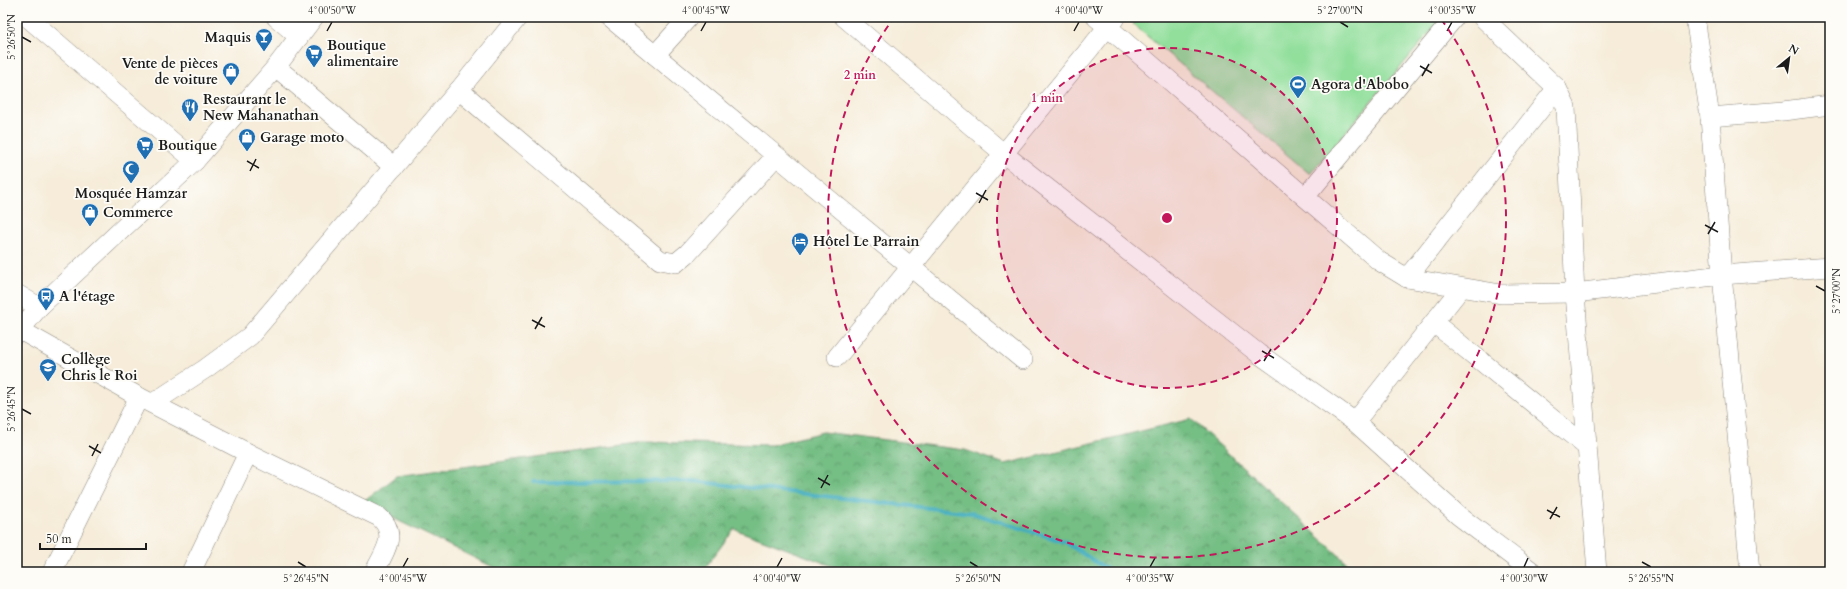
<svg xmlns="http://www.w3.org/2000/svg" width="1847" height="589" font-family="Cardo,serif">
<style>
.forest{fill:url(#forest-crowns);stroke:#486d50}
.garden{fill:#92df9c;stroke:#577e5c}
.lines{fill:none;stroke-linecap:round;stroke-linejoin:round}
.stream{stroke:#41adc0;stroke-width:4}
.minor-casing{stroke:#89847a;stroke-width:20}
.minor{stroke:#fff;stroke-width:19}
.ticks{fill:none;stroke:#1c1c1c;stroke-width:1.5}
.ring{fill:none;stroke:#c2185b;stroke-width:2;stroke-dasharray:7 5}
.labels{text-anchor:middle;stroke-width:3.5;stroke-linejoin:round;paint-order:stroke}
.poi-label{font-size:14px;font-weight:bold;fill:#1c1c1c;stroke:#fdfcf7;text-anchor:start}
.centre{fill:#c2185b;stroke:#fdfcf7;stroke-width:2}
.ring-label{font-size:12px;text-anchor:middle;font-weight:bold;fill:#c2185b;stroke:#fdfcf7;stroke-width:3.5;stroke-linejoin:round;paint-order:stroke}
.neatline{fill:none;stroke:#1c1c1c;stroke-width:1.5}
.ticks-label{font-size:10px;text-anchor:middle;fill:#1c1c1c}
</style>
<defs>
<pattern id="forest-crowns" width="20" height="18" patternUnits="userSpaceOnUse"><rect width="20" height="18" fill="#75be84"/><path d="M2 6a3 3 0 1 1 6 0M12 15a3 3 0 1 1 6 0" fill="none" stroke="#5f9a6b"/></pattern>
</defs>
<rect width="100%" height="100%" fill="#fdfcf7"/>
<filter id="ink" filterUnits="userSpaceOnUse"><feTurbulence type="fractalNoise" baseFrequency=".025" numOctaves="2"/><feDisplacementMap in="SourceGraphic" scale="8" xChannelSelector="R" yChannelSelector="G"/><feConvolveMatrix kernelMatrix="1 2 1 2 8 2 1 2 1" color-interpolation-filters="sRGB"/></filter>
<filter id="wash" filterUnits="userSpaceOnUse"><feTurbulence type="fractalNoise" baseFrequency=".012" numOctaves="4" result="noise"/><feDisplacementMap in="SourceGraphic" scale="16" xChannelSelector="R" yChannelSelector="G"/><feGaussianBlur stdDeviation="0.9" result="paint"/><feColorMatrix in="noise" values="0 0 0 0 0 0 0 0 0 0 0 0 0 0 0 0 0 1.4 0 .05"/><feComposite in="paint" operator="in"/></filter>
<g filter="url(#wash)">
<rect width="100%" height="100%" fill="#f6ecd9"/>
<path class="forest" d="M1191 419 1357 572H848L734 529 702 572H503L362 503 397 476 645 442 771 445 823 432 965 450 1005 464Z"/>
<path class="garden" d="M1139 17H1443L1310 174 1133 24Z"/>
<g class="lines">
<path class="stream" d="M533 482 692 481 972 513 1065 542 1111 572"/>
</g>
</g>
<g filter="url(#ink)">
<g class="lines">
<g class="minor-casing">
<g id="minor">
<path d="M27 17 195 161"/>
<path d="M276 17 299 37"/>
<path d="M609 17 1023 360"/>
<path d="M844 17 1004 154 1259 354 1355 422 1459 516 1533 572"/>
<path d="M1096 17 1379 261 1407 278 1501 294 1575 293 1722 275 1830 267"/>
<path d="M1482 17 1557 88 1566 107 1575 293 1597 572"/>
<path d="M1695 17 1710 117"/>
<path d="M655 55 689 17"/>
<path d="M276 67 394 167"/>
<path d="M459 90 660 260 676 263 688 253 776 156"/>
<path d="M1305 197 1455 17"/>
<path d="M1407 278 1557 88"/>
<path d="M17 294 39 307"/>
<path d="M1434 323 1587 447"/>
<path d="M20 330 139 397 248 453 191 572"/>
<path d="M17 334 39 307 195 161 276 67 314 17"/>
<path d="M837 357 1115 18"/>
<path d="M153 403 205 369 250 336 459 90 518 17"/>
<path d="M1355 422 1461 288"/>
<path d="M248 453 379 517C399 533 384 554 374 572"/>
<path d="M52 572 139 397"/>
<path d="M1750 572 1722 275 1710 117 1783 111 1830 105"/>
</g>
</g>
<use href="#minor" class="minor"/>
</g>
</g>
<path class="ticks" d="M1340 22 1348 27M327 31 332 22M701 31 706 22M1074 31 1079 22M1447 31 1452 22M22 37 31 42M1420 66 1432 73M1422 76 1429 64M247 161 259 168M250 171 256 159M976 193 988 200M979 203 986 190M1705 225 1718 232M1708 234 1715 222M1816 286 1825 291M532 320 545 327M535 329 542 317M1262 351 1274 358M1264 361 1271 349M22 409 31 414M89 446 101 453M92 456 98 444M818 478 830 485M821 488 828 475M1547 510 1560 517M1550 519 1557 507M298 562 306 567M970 562 978 567M1642 562 1651 567M403 567 408 558M777 567 782 558M1150 567 1155 558M1524 567 1528 558"/>
<circle cx="1167" cy="218" r="170" fill="#c2185b" fill-opacity=".12"/>
<g class="ring">
<circle cx="1167" cy="218" r="170"/>
<path d="M1441 19A339 339 0 1 1 893 19"/>
</g>
<defs>
<g id="bar-pin" transform="scale(0.9)"><path d="M0 17L-7.5 6A9.5 9.5 0 1 1 7.5 6Z" fill="#1f6fb2" stroke="#fdfcf7"/><path d="M-6-5H6L.8 .8V4.5H3.5V6h-7V4.5H-.8V.8Z" fill="#fff"/></g>
<g id="supermarket-pin" transform="scale(0.9)"><path d="M0 17L-7.5 6A9.5 9.5 0 1 1 7.5 6Z" fill="#1f6fb2" stroke="#fdfcf7"/><path d="M-6-5.5h2.5l.6 2H6L4.5 2H-2.5L-4.4-4H-6ZM-1.5 3.2a1.3 1.3 0 1 0 .1 0ZM3 3.2a1.3 1.3 0 1 0 .1 0Z" fill="#fff"/></g>
<g id="shop-pin" transform="scale(0.9)"><path d="M0 17L-7.5 6A9.5 9.5 0 1 1 7.5 6Z" fill="#1f6fb2" stroke="#fdfcf7"/><path d="M-5-2.5h2.3a2.7 3.5 0 0 1 5.4 0H5L5.5 6h-11ZM-1.5-2.5h3a1.5 2.3 0 0 0-3 0Z" fill="#fff"/></g>
<g id="stadium-pin" transform="scale(0.9)"><path d="M0 17L-7.5 6A9.5 9.5 0 1 1 7.5 6Z" fill="#1f6fb2" stroke="#fdfcf7"/><path d="M0-5a6.5 5 0 1 0 0 10a6.5 5 0 1 0 0-10ZM-3.5-1.8h7v3.6h-7Z" fill="#fff"/></g>
<g id="restaurant-pin" transform="scale(0.9)"><path d="M0 17L-7.5 6A9.5 9.5 0 1 1 7.5 6Z" fill="#1f6fb2" stroke="#fdfcf7"/><path d="M-5-6h1v4h1v-4h1v4h1v-4h1v5L-1.5 .5V6h-2V.5L-5-1ZM5-6V6H3V1.5H1.5Q1.5-4 5-6Z" fill="#fff"/></g>
<g id="mosque-pin" transform="scale(0.9)"><path d="M0 17L-7.5 6A9.5 9.5 0 1 1 7.5 6Z" fill="#1f6fb2" stroke="#fdfcf7"/><path d="M3.5-4.9A6 6 0 1 0 3.5 4.9A5 5 0 1 1 3.5-4.9Z" fill="#fff"/></g>
<g id="hotel-pin" transform="scale(0.9)"><path d="M0 17L-7.5 6A9.5 9.5 0 1 1 7.5 6Z" fill="#1f6fb2" stroke="#fdfcf7"/><path d="M-6-4.5h1.5V1H6V5H4.5V3h-9V5H-6ZM-4 0a1.8 1.8 0 1 1 3.6 0ZM.5 0V-2.5h3Q6-2.5 6 0Z" fill="#fff"/></g>
<g id="bus-pin" transform="scale(0.9)"><path d="M0 17L-7.5 6A9.5 9.5 0 1 1 7.5 6Z" fill="#1f6fb2" stroke="#fdfcf7"/><path d="M-5-6H5V4H4V6H2V4H-2V6H-4V4H-5ZM-3.5-4V0h7V-4ZM-3.5 1.2v1.5H-2V1.2ZM2 1.2v1.5H3.5V1.2Z" fill="#fff"/></g>
<g id="school-pin" transform="scale(0.9)"><path d="M0 17L-7.5 6A9.5 9.5 0 1 1 7.5 6Z" fill="#1f6fb2" stroke="#fdfcf7"/><path d="M0-5L7-2L0 1L-7-2ZM-4 1L0 2.5L4 1V4Q0 6-4 4Z" fill="#fff"/></g>
</defs>
<g fill-rule="evenodd">
<use href="#bar-pin" x="264" y="37"/>
<use href="#supermarket-pin" x="314" y="53"/>
<use href="#shop-pin" x="231" y="71"/>
<use href="#stadium-pin" x="1298" y="84"/>
<use href="#restaurant-pin" x="190" y="107"/>
<use href="#shop-pin" x="247" y="137"/>
<use href="#supermarket-pin" x="145" y="145"/>
<use href="#mosque-pin" x="131" y="169"/>
<use href="#shop-pin" x="90" y="212"/>
<use href="#hotel-pin" x="800" y="241"/>
<use href="#bus-pin" x="46" y="296"/>
<use href="#school-pin" x="48" y="367"/>
</g>
<g class="labels">
<g class="poi-label">
<text x="251" y="42" text-anchor="end">Maquis</text>
<text x="327" y="50">Boutique<tspan x="327" dy="16">alimentaire</tspan></text>
<text x="218" y="68" text-anchor="end">Vente de pièces<tspan x="218" dy="16">de voiture</tspan></text>
<text x="1311" y="89">Agora d'Abobo</text>
<text x="203" y="104">Restaurant le<tspan x="203" dy="16">New Mahanathan</tspan></text>
<text x="260" y="142">Garage moto</text>
<text x="158" y="150">Boutique</text>
<text x="131" y="198" text-anchor="middle">Mosquée Hamzar</text>
<text x="103" y="217">Commerce</text>
<text x="813" y="246">Hôtel Le Parrain</text>
<text x="59" y="301">A l'étage</text>
<text x="61" y="364">Collège<tspan x="61" dy="16">Chris le Roi</tspan></text>
</g>
</g>
<circle cx="1167" cy="218" r="6" class="centre"/>
<g class="ring-label">
<text x="860" y="79">2 min</text>
<text x="1047" y="102">1 min</text>
</g>
<rect width="1847" height="589" fill="none" stroke="#fdfcf7" stroke-width="44"/>
<g transform="translate(1789 58) rotate(29)" stroke="#fdfcf7" stroke-width="3" paint-order="stroke">
<path d="M0-3L7 15L0 10L-7 15Z" fill="#1c1c1c"/>
<text y="-6" font-size="11" font-weight="bold" text-anchor="middle" fill="#1c1c1c">N</text>
</g>
<path d="M40 543v6h106v-6" fill="none" stroke="#1c1c1c" stroke-width="2"/>
<text x="46" y="543" font-size="12" fill="#1c1c1c" stroke="#fdfcf7" stroke-width="3" paint-order="stroke">50 m</text>
<rect x="22" y="22" width="1803" height="545" class="neatline"/>
<g class="ticks-label">
<text x="332" y="14">4°00'50"W</text>
<text x="706" y="14">4°00'45"W</text>
<text x="1079" y="14">4°00'40"W</text>
<text x="1340" y="14">5°27'00"N</text>
<text x="1452" y="14">4°00'35"W</text>
<text transform="translate(11 37) rotate(-90)" y="4">5°26'50"N</text>
<text transform="translate(1836 291) rotate(-90)" y="4">5°27'00"N</text>
<text transform="translate(11 409) rotate(-90)" y="4">5°26'45"N</text>
<text x="306" y="582">5°26'45"N</text>
<text x="403" y="582">4°00'45"W</text>
<text x="777" y="582">4°00'40"W</text>
<text x="978" y="582">5°26'50"N</text>
<text x="1150" y="582">4°00'35"W</text>
<text x="1524" y="582">4°00'30"W</text>
<text x="1651" y="582">5°26'55"N</text>
</g>
</svg>
